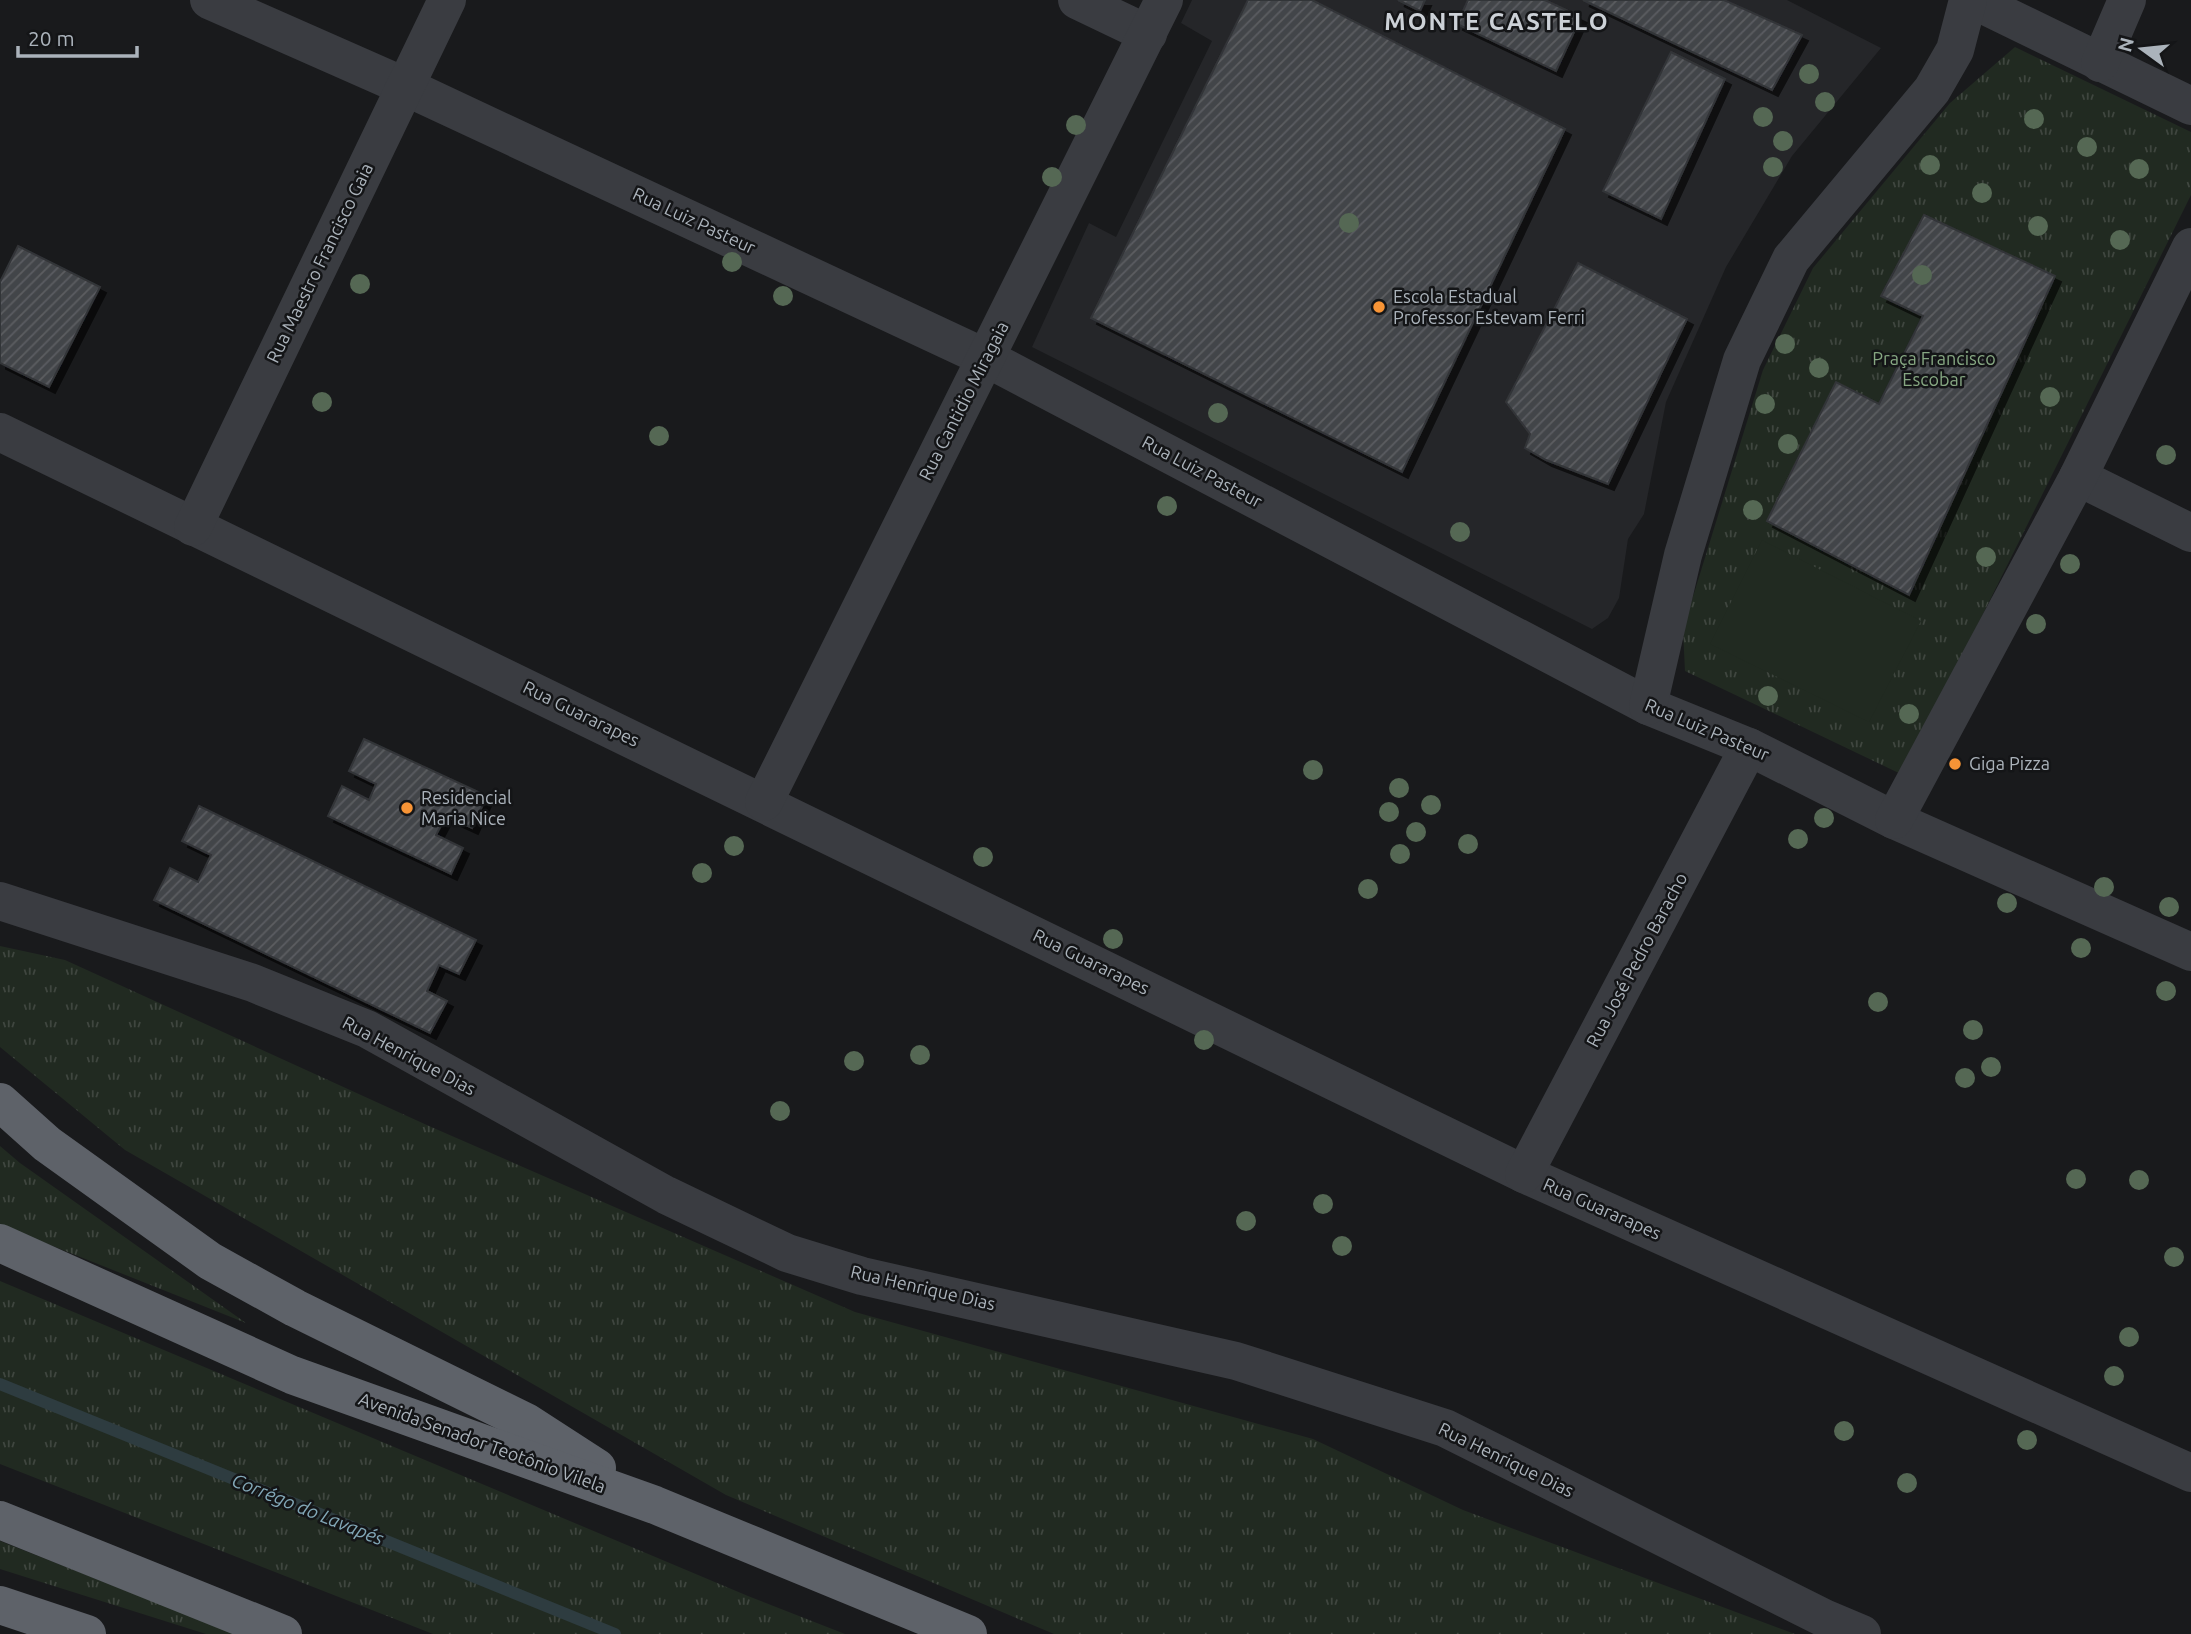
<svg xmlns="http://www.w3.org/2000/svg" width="2191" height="1634" font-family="Ubuntu,sans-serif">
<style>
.built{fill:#252629}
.grass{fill:url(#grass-tufts)}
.pitch{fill:#212a21}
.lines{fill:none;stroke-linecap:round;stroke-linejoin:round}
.stream{stroke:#2e3c40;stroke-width:12}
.building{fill:url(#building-hatch);stroke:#333438;stroke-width:2;filter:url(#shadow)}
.minor{stroke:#3a3c41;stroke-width:38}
.trunk{stroke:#5e6269;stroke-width:38}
.tree{fill:#556854}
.poi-dot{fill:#f79436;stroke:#141517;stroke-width:2.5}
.labels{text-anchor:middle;stroke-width:5;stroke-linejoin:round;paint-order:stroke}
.street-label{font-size:18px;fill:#abb3bb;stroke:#141517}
.poi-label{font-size:18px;fill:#abb3bb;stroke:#141517;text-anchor:start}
.park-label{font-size:18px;fill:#86a782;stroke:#141517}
.water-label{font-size:19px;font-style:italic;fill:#82a7b7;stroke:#141517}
.district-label{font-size:24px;font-weight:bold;letter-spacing:2px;fill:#ccd1d7;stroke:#141517}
</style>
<defs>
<pattern id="grass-tufts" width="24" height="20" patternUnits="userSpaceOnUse" patternTransform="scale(1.75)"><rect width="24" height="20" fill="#212a21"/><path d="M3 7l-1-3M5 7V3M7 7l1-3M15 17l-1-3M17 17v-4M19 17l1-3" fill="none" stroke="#3f463f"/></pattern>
<pattern id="building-hatch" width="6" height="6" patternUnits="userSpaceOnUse" patternTransform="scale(1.75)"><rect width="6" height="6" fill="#434549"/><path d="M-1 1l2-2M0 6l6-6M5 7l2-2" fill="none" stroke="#5b5d61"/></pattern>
<filter id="shadow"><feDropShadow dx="6" dy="6" stdDeviation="0" flood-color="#0009"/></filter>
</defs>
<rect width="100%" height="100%" fill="#191a1c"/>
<path class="built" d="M1192 0H1787L1881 48 1792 156 1726 267 1666 402 1644 514 1628 539 1619 598 1608 618 1592 629 1032 347 1089 223 1116 237 1212 41 1181 23Z"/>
<g class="grass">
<path d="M2015 47 2191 132V195L1903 775 1685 671 1683 629 1763 370 1813 268 1950 103Z"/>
<path d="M0 946 65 960 429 1126 855 1312 1313 1439 1463 1510 1795 1634H1054L726 1495 125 1150 0 1047Z"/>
<path d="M0 1146 20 1163 246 1323 0 1225Z"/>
<path d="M0 1281 748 1596 845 1634H433L0 1464Z"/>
<path d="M0 1541 236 1634H206L0 1569Z"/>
</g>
<path class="pitch" d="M1762 540 1921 621 1869 722 1710 644Z"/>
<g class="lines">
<path class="stream" d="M0 1384 615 1634"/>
</g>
<g class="building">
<path d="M1248 0H1312L1565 129 1402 472 1091 318Z"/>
<path d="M1398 0H1425L1420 11Z"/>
<path d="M1468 0H1545L1581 17 1556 71 1457 24Z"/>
<path d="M1583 0H1724L1802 35 1772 90Z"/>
<path d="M1671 52 1725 79 1661 219 1603 191Z"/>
<path d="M1924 215 2055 276 1909 595 1767 521 1836 382 1879 404 1923 316 1881 296Z"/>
<path d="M18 246 100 287 49 387 0 363V282Z"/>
<path d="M1578 263 1687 319 1608 484 1546 460 1525 448 1530 434 1506 402Z"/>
<path d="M364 739 487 796 472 828 446 816 436 835 463 848 451 874 328 816 342 786 369 800 376 784 349 771Z"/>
<path d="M199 806 476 940 459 974 439 965 427 991 447 1001 430 1033 154 900 170 868 198 882 211 855 182 841Z"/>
</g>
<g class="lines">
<g class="minor">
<path d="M209 0 406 87 986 358 1648 706 1749 747 1894 820 2191 952"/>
<path d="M1077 0 1148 34"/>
<path d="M1973 0 2191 106"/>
<path d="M2100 63 2127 0"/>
<path d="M0 432 1524 1174 2191 1473"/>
<path d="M2078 477 2191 533"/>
<path d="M193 527 447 0"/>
<path d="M1648 706 1683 555 1742 360 1791 259 1932 90 1955 50 1968 0"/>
<path d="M764 802 1164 0"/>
<path d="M1894 820 2078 477 2191 247"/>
<path d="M0 901 253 983 367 1029 666 1195 787 1253 862 1276 1236 1361 1445 1428 1824 1618 1862 1634"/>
<path d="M1524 1174 1749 747"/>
</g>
<g class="trunk">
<path d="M0 1102 47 1144 210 1261 295 1308 526 1422 597 1468"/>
<path d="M0 1243 292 1375 655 1505 968 1634"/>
<path d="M0 1520 283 1634"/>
<path d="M0 1605 87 1634"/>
</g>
</g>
<g class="tree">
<circle cx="1809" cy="74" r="10"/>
<circle cx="1825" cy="102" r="10"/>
<circle cx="1763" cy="117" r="10"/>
<circle cx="2034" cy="119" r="10"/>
<circle cx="1076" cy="125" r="10"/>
<circle cx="1783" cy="141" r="10"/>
<circle cx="2087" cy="147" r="10"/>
<circle cx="1930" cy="165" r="10"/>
<circle cx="1773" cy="167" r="10"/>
<circle cx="2139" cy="169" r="10"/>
<circle cx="1052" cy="177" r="10"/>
<circle cx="1982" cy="193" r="10"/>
<circle cx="1349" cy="223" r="10"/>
<circle cx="2038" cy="226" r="10"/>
<circle cx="2120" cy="240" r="10"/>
<circle cx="732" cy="262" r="10"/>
<circle cx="1922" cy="275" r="10"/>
<circle cx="360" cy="284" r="10"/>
<circle cx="783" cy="296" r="10"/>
<circle cx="1785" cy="344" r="10"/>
<circle cx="1819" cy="368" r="10"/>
<circle cx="2050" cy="397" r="10"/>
<circle cx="322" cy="402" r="10"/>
<circle cx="1765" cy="404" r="10"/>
<circle cx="1218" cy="413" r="10"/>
<circle cx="659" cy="436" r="10"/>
<circle cx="1788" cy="444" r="10"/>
<circle cx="2166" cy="455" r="10"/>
<circle cx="1167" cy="506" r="10"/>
<circle cx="1753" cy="510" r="10"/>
<circle cx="1460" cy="532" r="10"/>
<circle cx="1986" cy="557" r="10"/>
<circle cx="2070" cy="564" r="10"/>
<circle cx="2036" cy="624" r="10"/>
<circle cx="1768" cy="696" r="10"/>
<circle cx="1909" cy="714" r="10"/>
<circle cx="1313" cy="770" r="10"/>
<circle cx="1399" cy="788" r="10"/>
<circle cx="1431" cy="805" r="10"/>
<circle cx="1389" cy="812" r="10"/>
<circle cx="1824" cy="818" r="10"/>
<circle cx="1416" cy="832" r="10"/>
<circle cx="1798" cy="839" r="10"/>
<circle cx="1468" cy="844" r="10"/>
<circle cx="734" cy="846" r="10"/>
<circle cx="1400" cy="854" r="10"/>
<circle cx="983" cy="857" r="10"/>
<circle cx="702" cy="873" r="10"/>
<circle cx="2104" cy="887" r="10"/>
<circle cx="1368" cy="889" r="10"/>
<circle cx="2007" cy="903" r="10"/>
<circle cx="2169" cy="907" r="10"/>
<circle cx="1113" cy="939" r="10"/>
<circle cx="2081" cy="948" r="10"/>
<circle cx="2166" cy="991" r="10"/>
<circle cx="1878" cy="1002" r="10"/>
<circle cx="1973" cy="1030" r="10"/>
<circle cx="1204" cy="1040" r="10"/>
<circle cx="920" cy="1055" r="10"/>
<circle cx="854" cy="1061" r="10"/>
<circle cx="1991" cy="1067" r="10"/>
<circle cx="1965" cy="1078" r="10"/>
<circle cx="780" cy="1111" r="10"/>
<circle cx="2076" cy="1179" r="10"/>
<circle cx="2139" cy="1180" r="10"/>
<circle cx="1323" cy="1204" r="10"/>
<circle cx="1246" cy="1221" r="10"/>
<circle cx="1342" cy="1246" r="10"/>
<circle cx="2174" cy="1257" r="10"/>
<circle cx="2129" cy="1337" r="10"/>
<circle cx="2114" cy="1376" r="10"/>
<circle cx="1844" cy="1431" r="10"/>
<circle cx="2027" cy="1440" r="10"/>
<circle cx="1907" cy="1483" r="10"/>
</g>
<g class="poi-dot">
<circle cx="1379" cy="307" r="7"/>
<circle cx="1955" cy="764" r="7"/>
<circle cx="407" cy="808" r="7"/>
</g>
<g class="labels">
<g class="street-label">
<text transform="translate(694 221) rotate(25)" y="6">Rua Luiz Pasteur</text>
<text transform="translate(320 263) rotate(-64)" y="6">Rua Maestro Francisco Gaia</text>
<text transform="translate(964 401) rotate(-63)" y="6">Rua Cantidio Miragaia</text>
<text transform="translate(1202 472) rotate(28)" y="6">Rua Luiz Pasteur</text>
<text transform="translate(581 714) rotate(26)" y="6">Rua Guararapes</text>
<text transform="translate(1707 730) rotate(23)" y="6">Rua Luiz Pasteur</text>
<text transform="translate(1637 960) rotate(-62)" y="6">Rua José Pedro Baracho</text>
<text transform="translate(1091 962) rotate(26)" y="6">Rua Guararapes</text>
<text transform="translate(409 1056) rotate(28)" y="6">Rua Henrique Dias</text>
<text transform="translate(1602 1209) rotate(24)" y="6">Rua Guararapes</text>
<text transform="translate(923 1288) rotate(13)" y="6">Rua Henrique Dias</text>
<text transform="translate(482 1443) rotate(20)" y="6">Avenida Senador Teotônio Vilela</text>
<text transform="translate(1506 1460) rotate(26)" y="6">Rua Henrique Dias</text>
</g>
<g class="poi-label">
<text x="1393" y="303">Escola Estadual<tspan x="1393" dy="21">Professor Estevam Ferri</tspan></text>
<text x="1969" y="770">Giga Pizza</text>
<text x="421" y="804">Residencial<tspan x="421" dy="21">Maria Nice</tspan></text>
</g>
<g class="park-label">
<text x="1934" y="365">Praça Francisco<tspan x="1934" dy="21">Escobar</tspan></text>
</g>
<g class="water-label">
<text transform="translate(308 1509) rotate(22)" y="7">Corrégo do Lavapés</text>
</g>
<g class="district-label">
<text x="1497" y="30">MONTE CASTELO</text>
</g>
</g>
<g transform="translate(2142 49) rotate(285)" stroke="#141517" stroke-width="5" paint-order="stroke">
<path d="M0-5L12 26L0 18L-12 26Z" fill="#abb3bb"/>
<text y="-10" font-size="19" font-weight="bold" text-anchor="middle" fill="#abb3bb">N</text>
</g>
<path d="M18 46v10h119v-10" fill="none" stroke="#abb3bb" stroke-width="3.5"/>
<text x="28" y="46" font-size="21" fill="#abb3bb" stroke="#141517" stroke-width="5" paint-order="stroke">20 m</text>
</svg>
